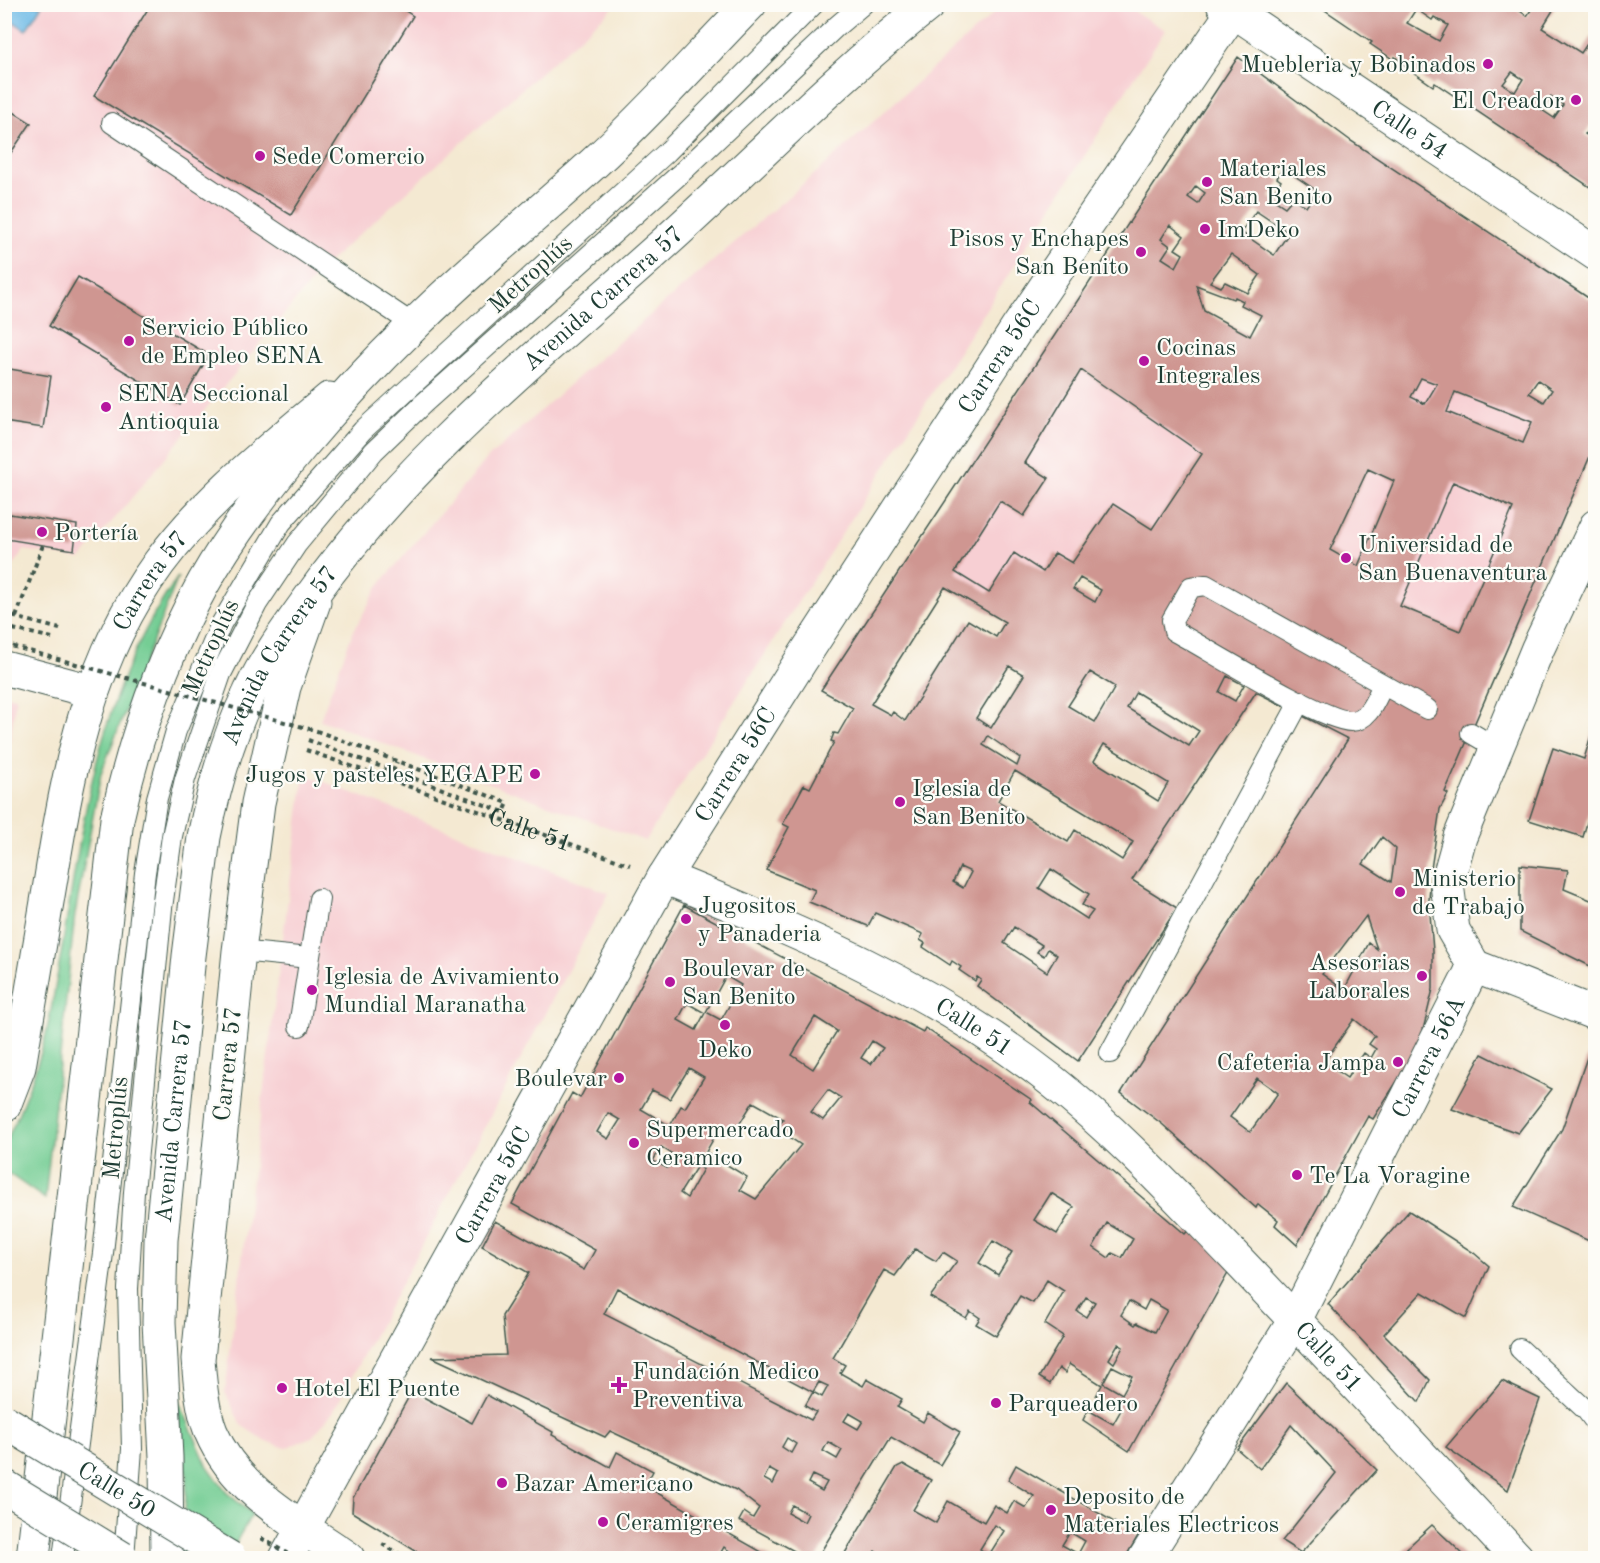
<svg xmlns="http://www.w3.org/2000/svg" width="1600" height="1563" font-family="'Old Standard TT',serif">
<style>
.built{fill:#f7cfd3}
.green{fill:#75cd94;stroke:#4a8564;stroke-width:1.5}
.water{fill:#6cb9e6;stroke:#467b8d;stroke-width:1.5}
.building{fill:#cf9691;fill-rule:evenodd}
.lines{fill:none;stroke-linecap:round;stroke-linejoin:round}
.lane-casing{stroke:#3f574c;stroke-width:22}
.street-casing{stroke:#3f574c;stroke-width:35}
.secondary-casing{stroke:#3f574c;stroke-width:35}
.primary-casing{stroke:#3f574c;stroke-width:35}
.path{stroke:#3f574c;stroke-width:4;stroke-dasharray:4.5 4.5;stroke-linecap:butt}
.lane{stroke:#fff;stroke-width:20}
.street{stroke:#fff;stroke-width:33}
.secondary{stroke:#fff;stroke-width:33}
.primary{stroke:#fff;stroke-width:33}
.secondary-bridge-casing{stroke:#3f574c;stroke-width:35;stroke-linecap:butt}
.path-bridge{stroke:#3f574c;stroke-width:4;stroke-dasharray:4.5 4.5;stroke-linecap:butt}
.secondary-bridge{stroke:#fff;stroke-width:33}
.poi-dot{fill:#b5179e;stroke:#fdfcf7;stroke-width:2}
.labels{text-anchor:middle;stroke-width:4.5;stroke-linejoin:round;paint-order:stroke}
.poi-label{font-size:24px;fill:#1f3d34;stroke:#fdfcf7;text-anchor:start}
.street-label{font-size:24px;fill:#1f3d34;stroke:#fdfcf7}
</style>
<rect width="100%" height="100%" fill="#fdfcf7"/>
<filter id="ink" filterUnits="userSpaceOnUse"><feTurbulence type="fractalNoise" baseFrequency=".0167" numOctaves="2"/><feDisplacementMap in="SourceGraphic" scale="12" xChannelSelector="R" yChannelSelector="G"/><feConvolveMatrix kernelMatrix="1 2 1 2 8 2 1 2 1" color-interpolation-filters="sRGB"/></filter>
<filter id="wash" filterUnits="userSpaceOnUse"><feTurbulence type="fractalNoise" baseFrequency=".008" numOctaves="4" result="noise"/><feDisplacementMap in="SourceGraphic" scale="24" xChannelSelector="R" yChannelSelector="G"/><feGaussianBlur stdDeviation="1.35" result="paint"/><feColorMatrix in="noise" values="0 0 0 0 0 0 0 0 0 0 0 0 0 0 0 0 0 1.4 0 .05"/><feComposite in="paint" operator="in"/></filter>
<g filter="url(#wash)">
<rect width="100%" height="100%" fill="#f4e9d2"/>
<g class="built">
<path d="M5 5H616L325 265 81 559 24 550 5 578Z"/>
<path d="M1003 5H1124L1165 30 645 841 320 720 352 634 379 585 486 460 579 376 824 166Z"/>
<path d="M1063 323 1081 370 1202 454 1411 397 1421 378 1594 447 1455 773 1348 739 1227 676 1093 531 1072 563 1055 553 1043 572 1014 554 989 593 955 572 871 704 860 697 853 708 821 690Z"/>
<path d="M5 695 16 697 5 778 4 695Z"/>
<path d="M304 774 609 893 333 1412 312 1437 286 1448 265 1441 241 1425 225 1392Z"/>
</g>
<g class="green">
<path d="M178 577 101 773 75 914 45 1199 5 1171C5 1164 2 1151 5 1144 22 1107 40 1065 48 1025 80 870 83 710 178 577Z"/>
<path d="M175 1392 207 1465 226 1492 252 1514 227 1558H182L187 1477Z"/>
</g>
<path class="water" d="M4 5 5 4 42 5 26 30 5 16Z"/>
<g id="blocks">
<g class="building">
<path d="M151 4H395L413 16 291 215 94 96Z"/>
<path d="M1316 4H1510L1527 16 1535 4H1557L1542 28 1581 53 1593 35 1596 37V47L1589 57 1596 62V129L1590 126 1585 134 1596 141V191L1435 83 1433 86 1403 65 1404 63 1395 57 1394 60 1370 44 1372 42ZM1416 9 1432 20 1434 17 1448 25 1439 41 1407 23ZM1512 72 1523 79 1515 92 1503 84ZM1551 96 1563 105 1554 118 1542 110Z"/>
<path d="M1238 57 1351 141 1596 303 1594 447 1445 792 1448 794 1440 809 1431 869 1429 901 1433 951V989L1421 1038 1424 1039 1373 1119 1368 1116 1297 1245 1275 1225 1278 1220 1258 1204 1256 1208 1162 1124 1121 1093 1348 739 1256 692 1132 880 1177 908 1078 1061 977 986 981 980 977 977 975 981 959 970 961 967 952 961 950 965 923 947 925 943 920 940 923 934 875 913 868 926 809 902 815 890 766 870 789 827 783 824 804 785 810 788 834 742 831 741 834 733 838 734 853 708 821 690ZM1283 168 1317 191 1306 207 1293 198 1285 207 1270 197 1281 181 1277 178ZM1196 186 1205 193 1198 204 1188 197ZM1256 211 1289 233 1274 255 1241 232ZM1170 225 1184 236 1175 249 1183 254 1176 267 1162 258 1170 246 1161 239ZM1231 254 1260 275 1248 293 1225 282 1221 287 1210 282ZM1196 285 1233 299 1235 297 1243 301 1241 305 1261 315 1250 336 1204 311ZM1081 370 1202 454 1152 529 1113 504 1072 563 1055 553 1043 572 1014 553 989 593 955 572 1000 501 1024 516 1049 478 1025 463ZM1421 378 1437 384 1425 404 1411 397ZM1538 380 1552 390 1544 402 1529 393ZM1455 392 1532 422 1523 443 1447 412ZM1368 469 1394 481 1358 566 1330 550ZM1453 482 1513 508 1460 631 1400 606ZM1080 578 1101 590 1095 602 1073 589ZM945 587 1005 622 996 637 968 620 905 721 893 712 891 715 871 704ZM1009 666 1024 675 991 728 976 718ZM1090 672 1115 687 1095 722 1068 706ZM1227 676 1244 685 1235 701 1219 692ZM1136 692 1199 731 1189 746 1127 708ZM988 736 1020 758 1017 766 983 745ZM1104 744 1168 783 1158 801 1094 761ZM1015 771 1133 842 1122 860 1075 830 1068 842 998 801ZM1382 837 1396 849 1391 882 1363 864ZM960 867 971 872 963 888 953 882ZM1051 869 1089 894 1082 905 1093 911 1087 919 1039 888ZM1366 916 1377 949 1369 943 1344 990 1322 974ZM1014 927 1042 945 1037 952 1044 956 1048 949 1057 955 1047 972 1004 943ZM1354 1019 1375 1036 1369 1044 1376 1049 1371 1058 1364 1053 1347 1078 1324 1062ZM1257 1078 1278 1093 1250 1132 1230 1117Z"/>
<path d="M4 106 31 123 4 163Z"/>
<path d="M78 277 209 355 180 405 49 326Z"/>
<path d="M4 368 51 376 43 428 4 422Z"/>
<path d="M10 514 77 525 74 550 6 539Z"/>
<path d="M1595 722 1596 790 1583 837 1529 820 1553 748 1584 759Z"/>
<path d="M1520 865 1568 870 1564 889 1593 901 1596 893V969L1520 931Z"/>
<path d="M684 905 923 1032 925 1028 1032 1100 1030 1102 1185 1234 1190 1228 1232 1266 1129 1451 1083 1420 1088 1410 1113 1424 1121 1410 1096 1396 1102 1385 1069 1364 1065 1373 1059 1368 1050 1384 1039 1377 1063 1336 1045 1324 1064 1291 1047 1280 1033 1303 1020 1296 996 1336 976 1324 980 1318 970 1311 966 1318 930 1297 957 1261 943 1252 936 1261 915 1249 895 1276 884 1270 833 1358 845 1365 840 1373 863 1386 867 1379 902 1399 897 1407 923 1422 928 1413 960 1432 940 1465 891 1437 817 1558H807L739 1521 744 1512 753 1518 759 1508 736 1490 610 1431 605 1437 432 1357 506 1355 502 1316 529 1273 482 1246 495 1221 584 1270 595 1250 512 1204 572 1093 580 1098ZM726 976 741 985 721 1020 706 1012ZM687 1003 705 1013 696 1030 678 1020ZM815 1017 837 1031 813 1069 792 1055ZM872 1041 883 1048 871 1064 861 1058ZM689 1068 704 1077 685 1108 681 1106 670 1126 641 1109 652 1090 670 1099ZM828 1090 841 1098 823 1120 811 1112ZM753 1102 783 1119 777 1129 801 1145 756 1199 740 1190 747 1177 706 1152 719 1129 732 1136ZM608 1113 620 1120 608 1139 597 1132ZM661 1147 674 1155 667 1168 653 1161ZM697 1166 703 1169 687 1198 680 1193ZM1051 1193 1074 1207 1057 1234 1034 1220ZM1107 1223 1133 1239 1122 1258 1112 1253 1109 1258 1093 1247ZM993 1241 1012 1252 998 1275 979 1263ZM617 1288 813 1392 819 1382 828 1386 822 1397 813 1392 805 1406 816 1412 811 1420 604 1314ZM1086 1297 1095 1302 1086 1317 1077 1311ZM1149 1300 1167 1310 1155 1332 1137 1323 1135 1325 1121 1315 1129 1301 1144 1310ZM1118 1344 1123 1347 1114 1363 1109 1359ZM1112 1366 1132 1376 1122 1394 1103 1383ZM849 1413 863 1421 858 1429 844 1421ZM787 1438 796 1444 791 1453 782 1447ZM828 1442 842 1450 837 1459 823 1451ZM769 1469 778 1474 773 1484 764 1479ZM812 1475 827 1482 822 1491 808 1483ZM792 1505 808 1514 804 1522 788 1513Z"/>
<path d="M1590 1049 1596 1051V1244L1513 1207 1562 1129Z"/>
<path d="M1482 1054 1552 1089 1518 1133 1452 1109Z"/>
<path d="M1409 1211 1474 1253 1489 1266 1466 1318 1422 1292 1384 1334 1430 1380 1419 1402 1328 1304Z"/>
<path d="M1502 1381 1540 1399 1508 1490 1446 1447Z"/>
<path d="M1286 1383 1377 1470 1301 1553 1282 1541 1336 1473 1291 1425 1260 1469 1237 1449Z"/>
<path d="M412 1391 472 1423 487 1395 553 1432 552 1435 610 1467 617 1452 653 1471 645 1486 772 1558H739L724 1547 718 1557 721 1558H427L352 1512 353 1498Z"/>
<path d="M903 1464 931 1480 913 1510 936 1523 948 1501 984 1522 994 1505 1007 1513 1014 1501 1026 1508 1034 1496 1008 1480 1016 1465 1138 1536 1125 1558H884L875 1551 870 1558H842L897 1467ZM995 1525 1004 1531 989 1555 980 1549ZM1070 1532 1085 1541 1078 1554 1062 1545Z"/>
<path d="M1432 1525 1467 1558H1396Z"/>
</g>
</g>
</g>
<g filter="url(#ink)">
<use href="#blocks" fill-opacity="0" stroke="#3f574c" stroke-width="1.5"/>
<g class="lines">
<g class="lane-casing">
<g id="lane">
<path d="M112 123 414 325"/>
<path d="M1383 685C1376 698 1369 721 1351 721 1322 721 1206 648 1174 631L1172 620 1191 587 1206 585 1427 709"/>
<path d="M1471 733 1498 749"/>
<path d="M239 951 309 958"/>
<path d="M4 1019 27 1022"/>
<path d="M299 1026 319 899"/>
<path d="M1110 1053 1300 701"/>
<path d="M1520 1349 1587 1411 1596 1423"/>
<path d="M63 1558 103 1253 145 873 157 798 176 731 221 624 281 523 363 430 667 152 814 4"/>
<path d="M124 1558 132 1449 128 1289 134 1192 162 908 172 836 185 779 221 674 257 604 297 544 374 451 424 403 680 174 837 26 863 4"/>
</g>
</g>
<g class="street-casing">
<g id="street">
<path d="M4 668 91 691"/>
<path id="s2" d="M664 877C800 932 936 989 1052 1081 1117 1132 1174 1194 1232 1254 1328 1354 1422 1457 1517 1558"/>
<path d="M1474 966 1453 930 1447 884 1460 837 1538 648 1596 526"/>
<path d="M1474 966 1596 1014"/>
<path id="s3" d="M1145 1558 1295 1320 1474 966"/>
</g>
</g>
<g class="secondary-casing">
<g id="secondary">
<path id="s4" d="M1223 4 1596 254"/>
<path d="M314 602 284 687 258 803 239 951 198 1359C200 1383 202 1409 211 1432 236 1492 298 1523 348 1558"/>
<path id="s5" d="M4 1106 19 1067C30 1004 40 941 51 878 69 765 90 657 159 563 206 499 269 450 329 399"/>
<path id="s6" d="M286 1558 664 877 800 662 1018 327 1238 4"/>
</g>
</g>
<g class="primary-casing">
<g id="primary">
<path d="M33 1558 117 819C135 736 163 656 204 582 254 494 341 396 414 325 471 268 535 217 594 163 649 113 698 57 750 4"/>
<path id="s7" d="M167 1558 166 1457 159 1322 161 1240 189 956 204 837C214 787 227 738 250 692 265 660 286 631 307 602 409 458 539 356 669 239 755 161 837 77 929 4"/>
</g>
</g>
<g class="path">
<path d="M4 614 60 629"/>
<path d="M16 617 43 545"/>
<path d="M4 627 53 638"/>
<path d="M308 740 393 771 397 762"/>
<path id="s1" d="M306 750 630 865"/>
<path d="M402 784 405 775"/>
<path d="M382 1544 406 1558"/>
</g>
<use href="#lane" class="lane"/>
<use href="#street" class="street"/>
<use href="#secondary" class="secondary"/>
<use href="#primary" class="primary"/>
<g class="secondary-bridge-casing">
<g id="secondary-bridge">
<path id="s8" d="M4 1421 230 1558"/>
<path d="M4 1486 122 1558"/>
</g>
</g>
<g class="path-bridge">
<path d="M4 644 317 731 508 803 504 812 405 775"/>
<path d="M261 1538 295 1558"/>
</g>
<use href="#secondary-bridge" class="secondary-bridge"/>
</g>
</g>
<g class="poi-dot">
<circle cx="1488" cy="64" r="6"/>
<circle cx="1576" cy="100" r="6"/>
<circle cx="260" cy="156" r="6"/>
<circle cx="1207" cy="182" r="6"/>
<circle cx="1205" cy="229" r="6"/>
<circle cx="1141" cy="252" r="6"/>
<circle cx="129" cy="341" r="6"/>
<circle cx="1144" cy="361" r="6"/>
<circle cx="106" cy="407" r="6"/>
<circle cx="42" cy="532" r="6"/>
<circle cx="1346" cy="558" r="6"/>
<circle cx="535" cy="774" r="6"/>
<circle cx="900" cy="802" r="6"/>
<circle cx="1400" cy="892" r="6"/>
<circle cx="686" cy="919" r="6"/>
<circle cx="1422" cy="976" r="6"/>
<circle cx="670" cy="982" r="6"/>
<circle cx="312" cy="990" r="6"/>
<circle cx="725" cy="1025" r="6"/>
<circle cx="1398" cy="1062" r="6"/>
<circle cx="619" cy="1078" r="6"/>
<circle cx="634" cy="1143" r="6"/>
<circle cx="1297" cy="1175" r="6"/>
<path d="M616 1376h6v6h6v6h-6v6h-6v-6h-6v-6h6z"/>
<circle cx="282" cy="1388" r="6"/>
<circle cx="996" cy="1403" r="6"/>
<circle cx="502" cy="1483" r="6"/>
<circle cx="1051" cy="1510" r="6"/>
<circle cx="603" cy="1522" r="6"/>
</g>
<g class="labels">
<g class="poi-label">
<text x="1476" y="72" text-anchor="end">Muebleria y Bobinados</text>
<text x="1564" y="108" text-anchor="end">El Creador</text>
<text x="272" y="164">Sede Comercio</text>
<text x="1219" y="176">Materiales<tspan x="1219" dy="28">San Benito</tspan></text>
<text x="1217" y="237">ImDeko</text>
<text x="1129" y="246" text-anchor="end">Pisos y Enchapes<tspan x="1129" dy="28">San Benito</tspan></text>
<text x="141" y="335">Servicio Público<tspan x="141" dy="28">de Empleo SENA</tspan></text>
<text x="1156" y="355">Cocinas<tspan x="1156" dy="28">Integrales</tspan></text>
<text x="118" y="401">SENA Seccional<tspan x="118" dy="28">Antioquia</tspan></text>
<text x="54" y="540">Portería</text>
<text x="1358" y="552">Universidad de<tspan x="1358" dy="28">San Buenaventura</tspan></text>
<text x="523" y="782" text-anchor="end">Jugos y pasteles YEGAPE</text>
<text x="912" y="796">Iglesia de<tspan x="912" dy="28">San Benito</tspan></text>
<text x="1412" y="886">Ministerio<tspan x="1412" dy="28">de Trabajo</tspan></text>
<text x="698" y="913">Jugositos<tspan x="698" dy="28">y Panaderia</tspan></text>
<text x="1410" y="970" text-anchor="end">Asesorias<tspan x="1410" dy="28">Laborales</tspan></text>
<text x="682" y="976">Boulevar de<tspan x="682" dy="28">San Benito</tspan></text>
<text x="324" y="984">Iglesia de Avivamiento<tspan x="324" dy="28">Mundial Maranatha</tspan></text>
<text x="725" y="1057" text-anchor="middle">Deko</text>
<text x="1386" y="1070" text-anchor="end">Cafeteria Jampa</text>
<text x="607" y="1086" text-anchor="end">Boulevar</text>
<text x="646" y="1137">Supermercado<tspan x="646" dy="28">Ceramico</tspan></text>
<text x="1309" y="1183">Te La Voragine</text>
<text x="632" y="1379">Fundación Medico<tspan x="632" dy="28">Preventiva</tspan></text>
<text x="294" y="1396">Hotel El Puente</text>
<text x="1008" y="1411">Parqueadero</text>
<text x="514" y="1491">Bazar Americano</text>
<text x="1063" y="1504">Deposito de<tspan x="1063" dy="28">Materiales Electricos</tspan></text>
<text x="615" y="1530">Ceramigres</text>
</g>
<g class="street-label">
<text dy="8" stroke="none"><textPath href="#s4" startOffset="225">Calle 54</textPath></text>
<text transform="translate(530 274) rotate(-42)" y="8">Metroplús</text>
<text dy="8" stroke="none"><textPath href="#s7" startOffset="1408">Avenida Carrera 57</textPath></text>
<text dy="8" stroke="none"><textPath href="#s6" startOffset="1398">Carrera 56C</textPath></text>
<text dy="8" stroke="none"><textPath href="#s5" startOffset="550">Carrera 57</textPath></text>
<text transform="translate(210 647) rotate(-65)" y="8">Metroplús</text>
<text dy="8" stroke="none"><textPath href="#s7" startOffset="922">Avenida Carrera 57</textPath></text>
<text dy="8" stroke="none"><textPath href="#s6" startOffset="912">Carrera 56C</textPath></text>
<text dy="8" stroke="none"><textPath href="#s1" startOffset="238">Calle 51</textPath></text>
<text dy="8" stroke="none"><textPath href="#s2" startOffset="345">Calle 51</textPath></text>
<text dy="8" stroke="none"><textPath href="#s3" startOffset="576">Carrera 56A</textPath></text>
<text transform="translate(227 1064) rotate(-84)" y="8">Carrera 57</text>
<text dy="8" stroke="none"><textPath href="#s7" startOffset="438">Avenida Carrera 57</textPath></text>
<text transform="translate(115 1128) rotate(-85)" y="8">Metroplús</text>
<text dy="8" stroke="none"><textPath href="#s6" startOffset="426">Carrera 56C</textPath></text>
<text dy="8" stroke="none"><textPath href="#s2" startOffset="831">Calle 51</textPath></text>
<text dy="8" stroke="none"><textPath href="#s8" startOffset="132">Calle 50</textPath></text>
</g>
</g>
<rect width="1600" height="1563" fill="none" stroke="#fdfcf7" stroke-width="24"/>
</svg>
